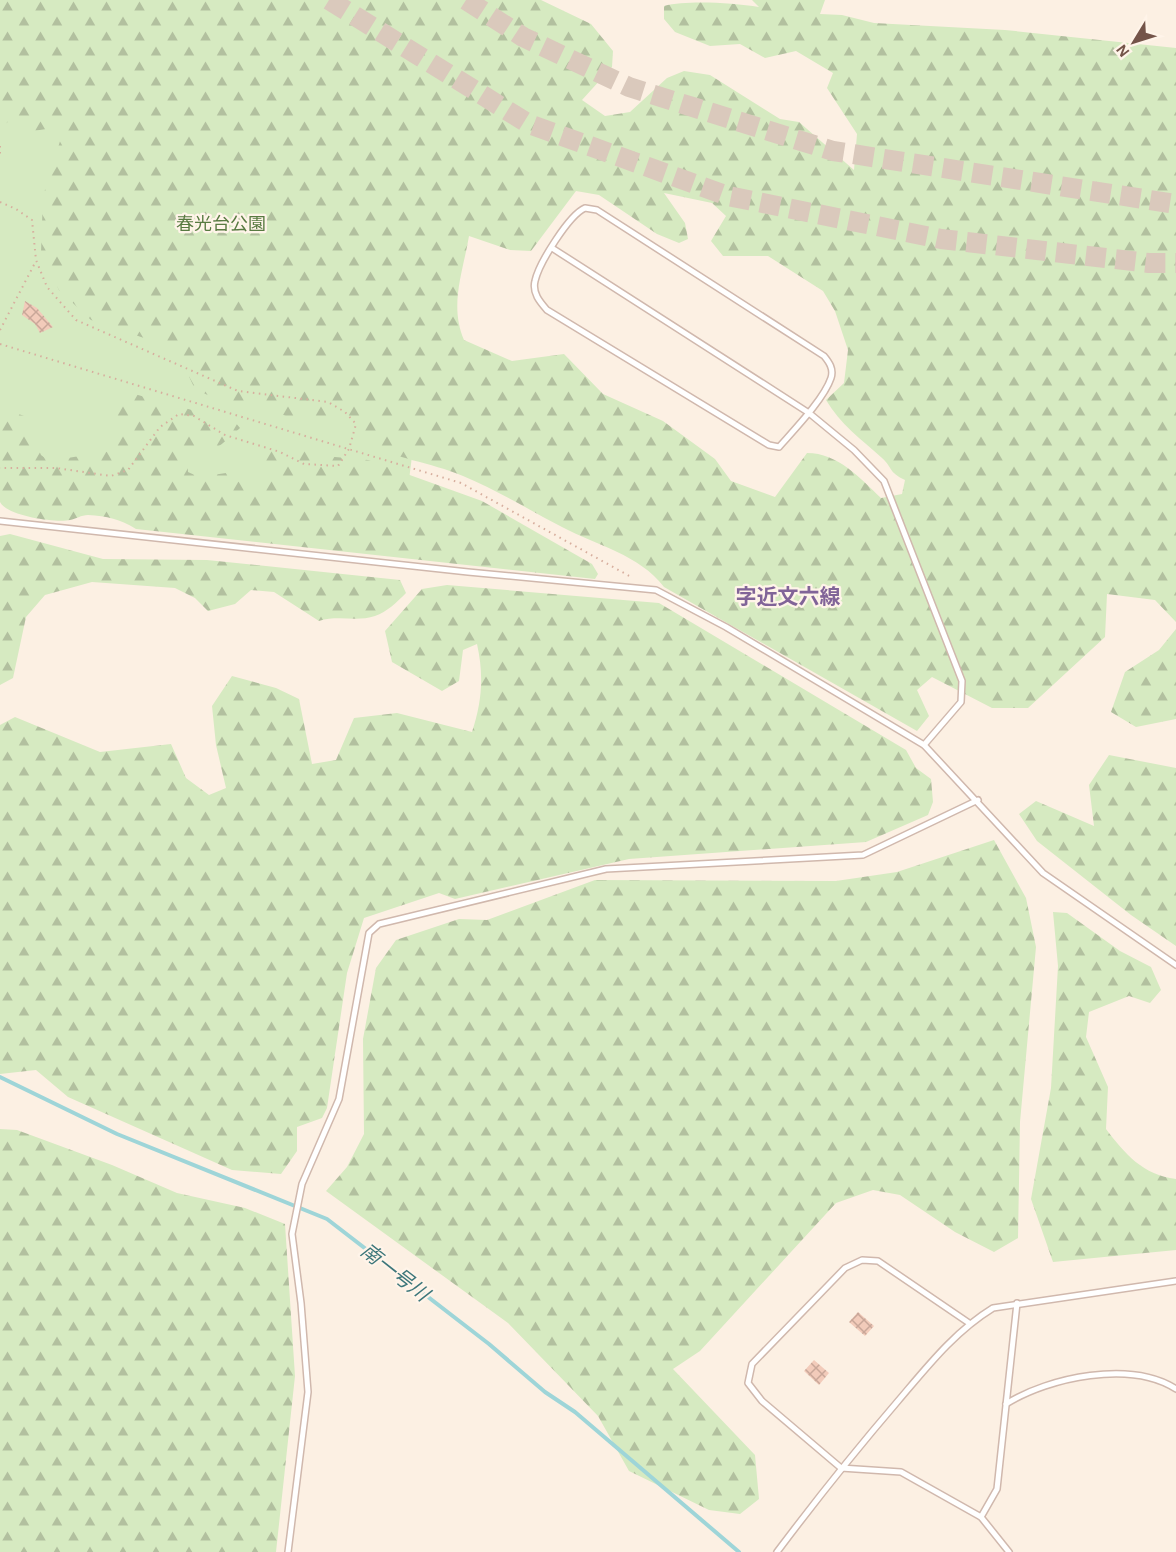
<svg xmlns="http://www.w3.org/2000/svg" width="1176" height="1552" font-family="'Alegreya Sans','Noto Sans JP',sans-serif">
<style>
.green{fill:#d6eac1}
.forest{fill:url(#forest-firs);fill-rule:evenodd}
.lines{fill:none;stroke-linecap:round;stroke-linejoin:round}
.stream{stroke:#9ed5d8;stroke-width:4}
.building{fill:url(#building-cross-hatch)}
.highway-tunnel{stroke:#dac9bc;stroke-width:20;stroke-dasharray:20 10;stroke-linecap:butt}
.lane-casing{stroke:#d0b8ad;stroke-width:8}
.path{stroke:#d7ae9e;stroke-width:2;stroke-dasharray:1.5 4.5;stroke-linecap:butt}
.lane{stroke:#fff;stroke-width:5}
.labels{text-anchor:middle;stroke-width:4.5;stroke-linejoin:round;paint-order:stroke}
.park-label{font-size:18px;fill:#587a41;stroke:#fff4e9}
.water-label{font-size:20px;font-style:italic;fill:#3c767a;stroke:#fff4e9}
.quarter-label{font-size:21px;font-weight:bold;fill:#816498;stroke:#fff4e9}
</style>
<defs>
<pattern id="forest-firs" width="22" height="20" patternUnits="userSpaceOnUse" patternTransform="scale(1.5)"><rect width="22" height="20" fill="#d6eac1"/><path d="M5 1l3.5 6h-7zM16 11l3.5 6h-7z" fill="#b2c09f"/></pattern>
<pattern id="building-cross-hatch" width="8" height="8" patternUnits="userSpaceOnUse" patternTransform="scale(1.5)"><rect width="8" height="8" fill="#f2cbba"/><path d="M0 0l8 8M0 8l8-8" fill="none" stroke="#c9a799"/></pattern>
</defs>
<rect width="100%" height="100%" fill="#fcf0e3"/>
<path class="green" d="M0 0H470L402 535 0 490Z"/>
<g class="forest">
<path d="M0 0H541L591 24 613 51 612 67 582 100 605 116 630 112 667 78 684 71 710 75 780 119 799 122 854 170 857 134 827 88 833 73 796 51 765 58 740 44 710 46 675 32 664 19V6C688 0 732 3 759 7L752 0H825L820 14 842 15 874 23 1005 30 1176 48V622L1155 600 1107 594 1105 637 1028 708H992L932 677 917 690 929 716 917 731 664 587C640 555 596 545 562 527 529 510 497 490 463 476 430 462 395 459 363 442L357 417C321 422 294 429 265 402L249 407 214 398 195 389 178 354 144 338 91 320 59 290 41 253 43 196 61 138 53 128 33 131 9 121 0 128ZM576 191 599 195 657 234 679 243 688 239 685 223 664 193 712 203 726 216 711 241 723 256H768L823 291 835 311 848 350 844 383 826 400C840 424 861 439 882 458 893 468 888 472 905 480L902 494 881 498C860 478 838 453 807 453L775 497 731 481 715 459 663 421 603 394 564 354 512 361 464 340C449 305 463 272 469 236L510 250 531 251Z"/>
<path d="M120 390 235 422 240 428C217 449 219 449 187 454L188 472 199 477 226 473 245 486 252 496 262 487 264 452 299 445 324 456 368 460 482 501 592 564 598 574 595 579 136 529C120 519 107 516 88 515 81 515 76 519 70 520 55 523 7 516 0 502V407L24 416 41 455 49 461 111 451 116 441 110 424 113 393Z"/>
<path d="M10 534 103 559 207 560 400 580 406 593C397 602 387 612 375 616 358 622 337 615 319 621L274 592 251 590 235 604 208 611 195 598 175 588 92 582 45 595 26 617 13 678 0 685V536Z"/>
<path d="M447 585 659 603 906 750 916 768 931 779 933 802 928 815 866 842 629 859 455 899 439 893 364 918 347 973 327 1108 322 1118 297 1127V1151L281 1174 232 1170 68 1097 36 1070 0 1074V725L15 717 100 752 171 744 186 778 209 795 226 788 216 745 212 706 232 676 276 688 299 699 312 764 336 760 354 718 397 713 472 732C482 702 484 675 477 644L463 650 459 681 442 691 392 662 385 631 422 589Z"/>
<path d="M1176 629V719L1136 727 1111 712 1125 672 1159 650Z"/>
<path d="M1109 755 1176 768V946L1131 915 1037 841 1019 814 1036 801 1094 826 1089 785Z"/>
<path d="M994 840 1026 898 1036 947 1020 1122 1018 1238 994 1252 955 1232 900 1195 873 1190 836 1203 700 1351 673 1369 755 1455 759 1499 740 1514 709 1510 629 1471 598 1416 508 1323 326 1191 347 1167 364 1134 363 1039 376 968 396 940 459 919 487 920 595 880 836 881 897 872Z"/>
<path d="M1053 912 1067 913 1120 951 1151 967 1161 990 1150 1003 1129 996 1089 1012 1086 1037 1108 1087 1106 1129C1125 1154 1143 1175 1176 1179V1250L1053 1262 1031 1199 1051 1088 1058 966Z"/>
<path d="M0 1129 17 1130 112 1165 177 1193 245 1208 285 1224 295 1376 276 1552H0Z"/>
</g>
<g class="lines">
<path class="stream" d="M0 1077 117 1134 327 1219 489 1344 545 1392 575 1412 739 1552"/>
</g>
<g class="building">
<path d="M25 301 37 308 53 327 40 333 35 324 22 315Z"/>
<path d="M858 1312 874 1326 865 1336 849 1322Z"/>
<path d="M814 1360 829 1373 819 1385 804 1371Z"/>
</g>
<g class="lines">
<g class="highway-tunnel">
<path d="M329 0 529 124 728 196 941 239 1149 263H1176"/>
<path d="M466 0 523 37 629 87 833 151 1176 204"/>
</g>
<g class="lane-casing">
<g id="lane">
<path d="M585 208 597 210 824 356C829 362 834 369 831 378 824 399 794 430 779 447L769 445 547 310C540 302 532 293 535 281 539 263 569 215 585 208Z"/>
<path d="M552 248 809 413 854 450 884 481 962 681 961 702 924 745"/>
<path d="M0 521 468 572 656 590 726 627 924 745 1043 873 1176 965"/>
<path d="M969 1323 878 1261 862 1260 845 1268 752 1364 748 1383 762 1401 841 1468 901 1472 981 1517 1009 1552"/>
<path d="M1006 1404C1049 1377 1131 1360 1176 1389"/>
<path d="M981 1517 997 1489 1017 1303"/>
<path d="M288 1552 308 1392 301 1303 292 1234 302 1184 339 1099 369 933 379 924 606 869 863 855 978 800"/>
<path d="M777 1552C816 1500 856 1450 898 1401 927 1367 954 1332 993 1308L1176 1281"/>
</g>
</g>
<g class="path">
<path d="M0 146V156"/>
<path d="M0 202 16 209 32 220 36 260 47 287 76 320 238 391 328 402 345 412 356 424 349 449 338 466 304 464 280 452 225 435 194 416 179 414 160 427 128 470 111 476 56 468H0"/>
<path d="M0 330 36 261"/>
<path d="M0 344 461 483 633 578"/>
</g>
<use href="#lane" class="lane"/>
</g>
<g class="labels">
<g class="park-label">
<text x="221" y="230">春光台公園</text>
</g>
<g class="water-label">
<text transform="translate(395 1272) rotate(38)" y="7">南一号川</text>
</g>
<g class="quarter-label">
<text x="788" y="604">字近文六線</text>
</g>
</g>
<g transform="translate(1134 42) rotate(232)" stroke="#fff4e9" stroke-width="4.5" paint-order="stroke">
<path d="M0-4.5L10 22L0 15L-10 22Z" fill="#745449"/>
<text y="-9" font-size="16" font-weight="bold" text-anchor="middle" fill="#745449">N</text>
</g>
</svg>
